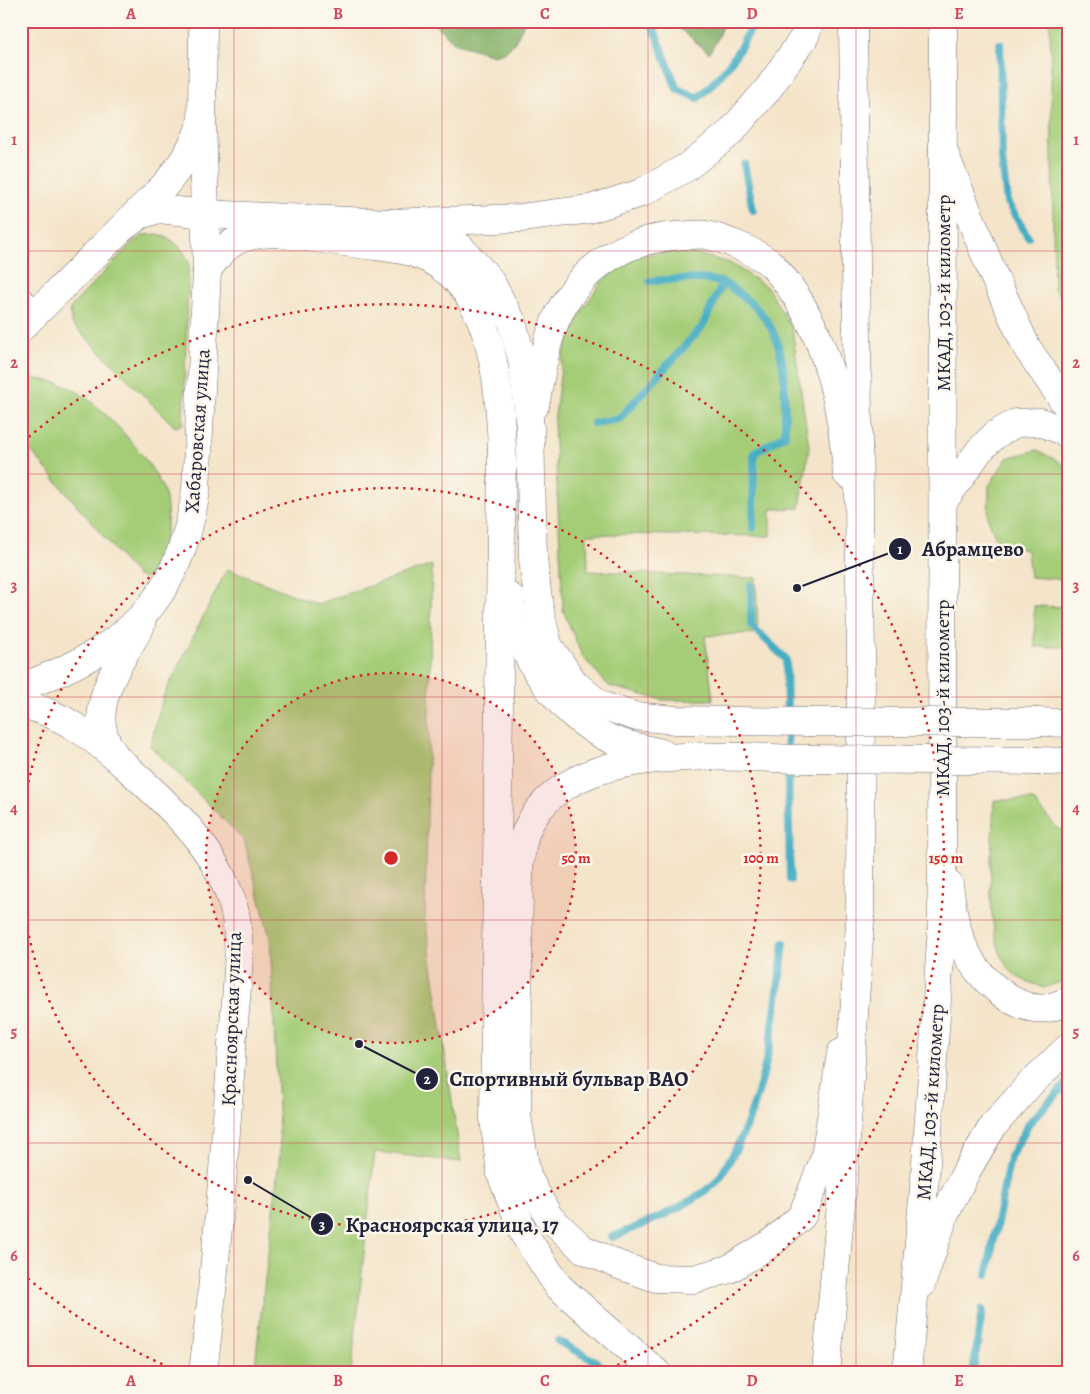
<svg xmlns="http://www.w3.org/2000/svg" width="1090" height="1394" font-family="Alegreya,serif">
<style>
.green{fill:#a5cd78;stroke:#64785a}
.forest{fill:#84b068;stroke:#536952}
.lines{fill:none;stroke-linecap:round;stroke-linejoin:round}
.stream{stroke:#45adc4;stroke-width:8}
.street-casing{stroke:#6c666d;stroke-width:29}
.secondary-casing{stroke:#6c666d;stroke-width:29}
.highway-casing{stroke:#6c666d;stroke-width:29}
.street{stroke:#fff;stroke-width:28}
.secondary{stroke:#fff;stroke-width:28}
.highway{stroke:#fff;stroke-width:28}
.secondary-bridge-casing{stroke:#6c666d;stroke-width:29;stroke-linecap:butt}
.secondary-bridge{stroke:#fff;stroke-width:28}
.grid{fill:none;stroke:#d1495b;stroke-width:1;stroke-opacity:0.55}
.ring{fill:none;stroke:#d62828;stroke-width:2.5;stroke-dasharray:2.5 5}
.labels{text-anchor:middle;stroke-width:5;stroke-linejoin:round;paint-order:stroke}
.street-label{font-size:20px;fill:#22223b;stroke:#fbf7ec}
.centre{fill:#d62828;stroke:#fbf7ec;stroke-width:2.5}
.ring-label{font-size:15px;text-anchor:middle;font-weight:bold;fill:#d62828;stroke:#fbf7ec;stroke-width:5;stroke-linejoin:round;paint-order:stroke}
.leader{fill:none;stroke:#22223b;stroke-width:2}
.callout-dot{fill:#22223b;stroke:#fbf7ec;stroke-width:2}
.mark-label{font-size:15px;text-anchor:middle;font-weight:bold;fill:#fff}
.callout-label{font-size:21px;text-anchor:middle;font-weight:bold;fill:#22223b;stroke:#fbf7ec;stroke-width:5;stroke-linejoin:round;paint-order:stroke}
.neatline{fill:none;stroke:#d1495b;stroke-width:2}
.grid-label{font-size:16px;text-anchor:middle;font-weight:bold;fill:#d1495b}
</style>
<rect width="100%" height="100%" fill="#fbf7ec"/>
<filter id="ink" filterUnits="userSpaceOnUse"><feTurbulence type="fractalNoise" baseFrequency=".02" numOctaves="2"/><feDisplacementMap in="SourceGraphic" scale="10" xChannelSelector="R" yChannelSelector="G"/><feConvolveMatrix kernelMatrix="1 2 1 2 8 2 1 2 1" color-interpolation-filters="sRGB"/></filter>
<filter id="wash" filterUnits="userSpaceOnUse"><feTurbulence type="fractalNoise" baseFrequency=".0096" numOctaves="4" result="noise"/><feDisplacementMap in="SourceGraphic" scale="20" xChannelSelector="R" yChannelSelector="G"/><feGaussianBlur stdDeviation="1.12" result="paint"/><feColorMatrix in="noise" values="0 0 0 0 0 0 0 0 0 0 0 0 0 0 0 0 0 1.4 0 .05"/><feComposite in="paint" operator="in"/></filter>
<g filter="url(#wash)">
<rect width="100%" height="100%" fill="#f4e4c9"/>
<g class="green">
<path d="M1050 21H1069V306L1054 289Z"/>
<path d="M158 234C174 240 182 246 189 262L183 424 175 427 72 324 70 308 132 243 144 235Z"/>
<path d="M683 250 730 263 767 287 792 328 809 447 800 508 771 509V536L587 534 588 571 756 578 758 633 705 636 713 700H662L609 686 582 656 563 610 554 423 563 354 583 309 602 281 637 256Z"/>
<path d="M21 378C40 378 60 382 76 391 103 406 161 469 166 499 170 524 164 550 153 573L144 578 136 575 21 439Z"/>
<path d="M1037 450 1060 462 1069 472V580L1030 577 1027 550 998 545 988 518 989 486 1007 458Z"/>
<path d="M432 565 425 918 461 1162 375 1152 351 1373H254L280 1152 270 937 244 840 150 746 163 697 227 569 317 604Z"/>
<path d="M1034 606 1069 607V647H1035Z"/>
<path d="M994 800H1033L1058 829 1069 831V979L1044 988C1036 984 1023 981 1016 976 979 948 993 842 994 800Z"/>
</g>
<g class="forest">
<path d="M431 21H525L515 42 507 51 494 55 456 44Z"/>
<path d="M671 21H724L716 42 709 53Z"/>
</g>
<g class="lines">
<g class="stream">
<path d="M651 21 677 89 698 98C724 74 739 54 754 21"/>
<path d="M1000 44 1002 160 1007 202 1028 237"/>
<path d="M744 164 753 210"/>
<path d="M650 281C671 280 703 276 723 283 729 285 736 292 742 296 791 330 784 382 785 435L754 453 753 528"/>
<path d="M594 423 619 419 702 327 723 283"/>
<path d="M751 585V625L786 659 790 880"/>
<path d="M612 1237C647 1223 683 1209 713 1185 720 1180 724 1170 728 1163 767 1098 775 1017 784 943"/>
<path d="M987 1274 1010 1157 1030 1122 1069 1081"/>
<path d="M558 1341 595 1361 610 1373"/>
<path d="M973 1373 982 1310"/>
</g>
</g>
</g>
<g filter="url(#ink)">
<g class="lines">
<g class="street-casing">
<path id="street" d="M21 302 34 315"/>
</g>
<g class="secondary-casing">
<g id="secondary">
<path d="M943 150 993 274 1027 348 1069 409"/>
<path d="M389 223 428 229 460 247 489 279 512 322 522 359 530 428 533 559 539 607 548 645 574 683 600 705 634 716 676 720 808 722"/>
<path d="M122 228 140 215 159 209 205 214 389 223 521 218 590 209 641 193 687 167 730 133 768 89 805 36 810 21"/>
<path d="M207 271C226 241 241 234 276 233 306 237 336 241 366 245 382 247 399 248 414 253 499 281 499 394 503 466"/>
<path d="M21 328 165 185C180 167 192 150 200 127"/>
<path d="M535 405C541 375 545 341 559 313 587 260 632 236 691 235 696 235 702 234 706 235 723 238 764 255 774 267 824 323 842 402 847 474"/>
<path d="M502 449 494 1118 501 1174 524 1234 558 1286 657 1373"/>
<path d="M943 502 979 451 995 435 1016 423 1041 422 1069 434"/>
<path d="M510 597C513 651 563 721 613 740 629 746 646 749 662 753"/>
<path d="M21 687C125 650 180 602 196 490L207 271 202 121 203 21"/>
<path d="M21 704C66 714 99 742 132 772 174 810 214 847 232 902 245 940 235 1004 232 1045 225 1154 216 1264 203 1373"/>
<path d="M1038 722 1069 723"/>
<path d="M114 754C81 712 120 664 141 625"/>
<path d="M808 759C727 758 568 738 527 829 522 840 521 855 519 867L517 1116 527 1176 549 1217 583 1249 619 1265 656 1278 694 1279 729 1269 770 1244 802 1216 825 1157 841 1053"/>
<path d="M1039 761 1069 762"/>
<path d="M949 885C952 907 955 929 964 948 977 976 1014 1013 1047 1008 1054 1007 1062 1003 1069 1001"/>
<path d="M921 1285 944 1216 967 1170 993 1126 1030 1084 1069 1047"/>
</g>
</g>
<g class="highway-casing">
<g id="highway">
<path d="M826 1373 844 1170 860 923 861 660 853 21"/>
<path d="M907 1373 925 1177 942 926 943 21"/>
</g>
</g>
<use href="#street" class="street"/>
<use href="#secondary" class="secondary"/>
<use href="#highway" class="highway"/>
<g class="secondary-bridge-casing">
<g id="secondary-bridge">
<path d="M808 722H1038"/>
<path d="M808 759 1039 761"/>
</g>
</g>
<use href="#secondary-bridge" class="secondary-bridge"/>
</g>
</g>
<path class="grid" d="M234 21V1373M442 21V1373M648 21V1373M856 21V1373M21 251H1069M21 474H1069M21 697H1069M21 920H1069M21 1143H1069"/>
<circle cx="391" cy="858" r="185" fill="#d62828" fill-opacity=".12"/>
<g class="ring">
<circle cx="391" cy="858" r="185"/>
<path d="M21 842A370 370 0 1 1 21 874"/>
<path d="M183 1373A555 555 0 0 1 23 1274M23 442A555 555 0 1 1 599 1373"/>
</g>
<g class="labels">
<g class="street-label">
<text transform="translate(943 293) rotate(-90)" y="7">МКАД, 103-й километр</text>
<text transform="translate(197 431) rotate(-86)" y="7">Хабаровская улица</text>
<text transform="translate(942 698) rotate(-90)" y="7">МКАД, 103-й километр</text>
<text transform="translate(231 1019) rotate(-88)" y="7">Красноярская улица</text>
<text transform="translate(930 1102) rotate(-86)" y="7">МКАД, 103-й километр</text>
</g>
</g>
<circle cx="391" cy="858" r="8" class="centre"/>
<g class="ring-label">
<text x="576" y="863">50 m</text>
<text x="761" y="863">100 m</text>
<text x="946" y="863">150 m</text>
</g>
<path class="leader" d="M797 588L900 549M359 1044L427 1079M248 1180L322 1224"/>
<g class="callout-dot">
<circle cx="797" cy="588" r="5"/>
<circle cx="359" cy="1044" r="5"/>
<circle cx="248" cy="1180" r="5"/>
<circle cx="900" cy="549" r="12"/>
<circle cx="427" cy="1079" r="12"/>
<circle cx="322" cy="1224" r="12"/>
</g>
<g class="mark-label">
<text x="900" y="554">1</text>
<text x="427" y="1084">2</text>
<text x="322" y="1230">3</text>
</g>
<g class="callout-label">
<text x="973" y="556">Абрамцево</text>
<text x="569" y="1086">Спортивный бульвар ВАО</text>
<text x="452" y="1232">Красноярская улица, 17</text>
</g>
<rect width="1090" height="1394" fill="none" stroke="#fbf7ec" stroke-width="55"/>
<rect x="28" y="28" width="1034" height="1338" class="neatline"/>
<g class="grid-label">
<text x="131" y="19">A</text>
<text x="338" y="19">B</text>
<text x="545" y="19">C</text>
<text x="752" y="19">D</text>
<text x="959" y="19">E</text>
<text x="14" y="145">1</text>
<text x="1076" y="145">1</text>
<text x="14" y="368">2</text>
<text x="1076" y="368">2</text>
<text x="14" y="591">3</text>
<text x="1076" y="591">3</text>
<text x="14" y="814">4</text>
<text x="1076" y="814">4</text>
<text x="14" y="1037">5</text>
<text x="1076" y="1037">5</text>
<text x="14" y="1261">6</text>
<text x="1076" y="1261">6</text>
<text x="131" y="1386">A</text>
<text x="338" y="1386">B</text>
<text x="545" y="1386">C</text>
<text x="752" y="1386">D</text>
<text x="959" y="1386">E</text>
</g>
</svg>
